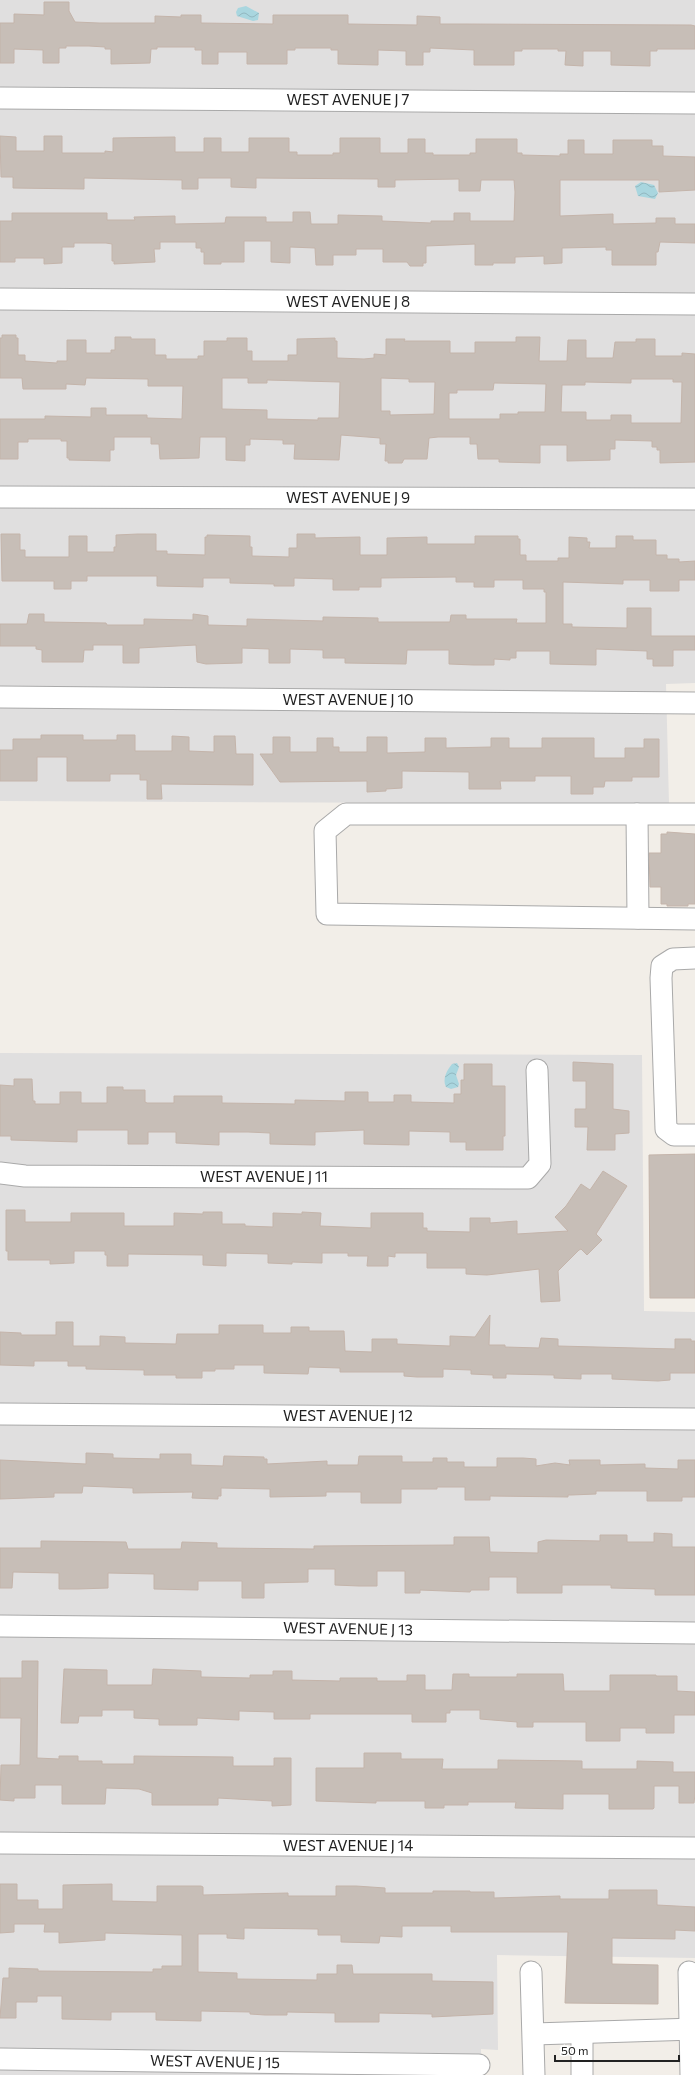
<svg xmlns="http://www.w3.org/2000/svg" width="695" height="2075" font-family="Commissioner,sans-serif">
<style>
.residential{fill:#e0dfdf}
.water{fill:url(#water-waves)}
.building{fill:#c7beb7;stroke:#c4b4aa;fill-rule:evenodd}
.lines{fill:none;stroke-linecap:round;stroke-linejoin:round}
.minor-casing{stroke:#a9a9a9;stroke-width:23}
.minor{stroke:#fff;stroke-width:21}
.labels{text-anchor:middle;stroke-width:3;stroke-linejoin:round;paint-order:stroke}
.street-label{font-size:15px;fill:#222;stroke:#fff}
</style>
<defs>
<pattern id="water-waves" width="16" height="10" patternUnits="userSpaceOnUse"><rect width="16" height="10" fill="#a9d6df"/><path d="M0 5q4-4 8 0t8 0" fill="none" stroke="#91b7bf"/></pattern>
</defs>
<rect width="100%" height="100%" fill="#f2eee8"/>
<g class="residential">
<path d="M0 0H695V683L666 684 669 804 0 801Z"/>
<path d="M0 1053 642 1055 644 1311 695 1312V1958L497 1955 498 2050 481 2049V2075H0Z"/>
</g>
<g class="water">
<path d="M246 6 259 13 258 20 253 21 237 16 236 12 238 8Z"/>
<path d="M641 182 654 185 658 193 655 199 638 196 635 186Z"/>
<path d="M452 1064 457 1063 459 1067 456 1075 459 1084 458 1087 451 1089 446 1087C442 1079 447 1070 452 1064Z"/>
</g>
<g class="building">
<path d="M44 2H69V11L75 22 99 23H155V16L181 17V15H201V23L273 24V15H348V24L417 25V16L440 17V24H463L691 25 695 26V49H657V51H650V66L611 65V51H583V66L565 65 566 51H558V49H522V51H514V65H474V50L430 48V52H423V65H406V51L378 50V65L338 64V50H331V48H295V50H287V64H247V52H218V64H202V50H195V47H157V49H151L150 63 111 64V49H105V47L89 46H66V48H59V63H43V50L14 49V63H0V23H14V14L44 15Z"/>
<path d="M0 136 16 137V151H44V136H62V153H105V151L113 152V138L175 137V152H204V138H221V152H249V138H289V152H297V155H333V153H340V138H380V153H408V139H425V153H433V155H470V153H476V139H517V153H522V155L560 156V154H568V140H584V154H613V140H652V146H663V156L695 157V190L659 192V180H560V216L613 214V224L656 223V218H675V224H695V243L660 242 658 252H656V265H612V250H606V247L562 248V263L544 264V256L515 257V263H493V265H475V244L426 246V263H423V266H410L407 262H383V249H356V255H333V265H316L315 248 290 247V263L271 262V241H244V262H221V264H204V252H201V248H196V242H160V249H154L155 262 114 264V261H112V244L106 243H74V247H62V263L44 264V258H15V262H0V221H12V213H107V220H135L134 217 175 216V224L225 223 226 217H266V222H293V212H310L311 224H338V215L382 216V221L431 223V221H454V213H470V221H514L515 192 514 180H481L480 191H459V179L395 180V187H378V179L256 178V188L231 187V178H198V189H182V180L84 178V189L13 188V177H1Z"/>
<path d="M2 335H16V338H18V355H25V361L57 363V361H67V340H86V353H111V350H115V337H131V339H155V355H166V359H198V356H204V341H227V338H247V351H252V361H288V355H297V339L335 338V341H337V358L364 359 374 358V354L386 355V339H405L404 341H450V353H475V342H516V337H540L539 361H567L568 340H586V358H613L615 342H636V339H655V356H682V353L695 354V462L660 463V450H657V447H652V441L615 440V449H610V460L567 461V445H540V463L499 462V459H478L477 444H470V437H438L429 438 427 459H404L402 463H388V461H385L386 444H380V438L341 435 339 460 294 459 295 444H283V440L250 439V445H245V461L226 460V437H200L199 458 160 459 159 444H151V437H114V450H110V461L69 460V458H67V441H61V439H28V442H18V459H0V419H45V416L91 417V408H106V415H147V418L182 419 183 386H148V379L86 378 85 385 66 384V389H23L22 378H0V338H2ZM222 378H248V383H267V380L340 382 339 418H318V420L267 419V410L222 409ZM381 378 409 379V382H435L434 414 390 415V411H381ZM631 379H673V382H682L681 423H631V415H611V420H586V412H561L562 385H585V382L631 383ZM494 383 546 384 545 412H518V414H500V419H449V393H457V390H493Z"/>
<path d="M1 534H20V550H25V557H69V536H87V552H114V547H116V535L138 534H156V551H167V554L205 555V537H207V535L250 536V547H252V556L289 557V548H297V534H315V538L360 537V555H387V538L427 537V544H475V536H518V539H520V555H526V561H558V558H569V537L587 538V542H590L589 548H616V536H633V540H656V555H667V559H679V562L695 561V580H679V591H650V580H623V584L563 582V624H572V627L627 628V608H651V636H695V650H673V666H653V659H647V651L596 649V665L550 664V651H516V658H510V660L494 659V665H474L449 664V650H407L406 664 345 663V658H323V650L290 649V663H269V649L242 648V663L206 664 197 662 196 645 139 648V663H123V645H93V650H84L83 662H42V650L36 649V646H0V624H27L29 614H44V622L106 623 107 625H144V619L193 620V614L208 616V625L247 626V619L323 621V617L378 618V622H450L451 615H466V619H517L516 623H546V592H544V589H523V580H494V587H474V582H456V577L381 578V587H359V590H333V579L294 578V586H274V584L230 583V578H203V587L157 586V576H87V581H71V589H54V581H2Z"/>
<path d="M41 735H83V740H117V735H135V751H172V736L189 737V751L214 752V736H235L236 754H253V785L161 784 162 799H147V780H140V774H110V781H67V757H37V781H0V750H13V739H41Z"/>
<path d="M273 737H290V752H317V738H333V747H339V752H367V737H387V753L425 752V738H446V748L491 747V738H509V748H542V738H594V758H625V748H644V739H659V777H632V781H605L604 787H593V794H571V776H535V781H500L501 789H469V772L402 771V788L386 789V791L367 792V781L280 782 260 754H273Z"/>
<path d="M667 832 695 834V904H688V906H667V904H661V887H650L649 853H661V834H667Z"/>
<path d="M573 1062 613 1064V1109L629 1111V1133L615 1134V1150H587L588 1127H575V1109H586V1081H573Z"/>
<path d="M464 1064H492V1086H505V1136H503V1150H466V1142H450V1132L409 1131V1145L364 1144V1130L315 1132V1145L270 1144V1133L248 1132H219V1145L176 1143V1132H148V1144H128V1130H77V1142L11 1140V1136H0V1085L14 1086V1079H32L33 1101H35V1104H60V1092H81V1103H107V1087H123V1090H145V1102L147 1103H174V1096H222V1103L295 1104V1100L345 1101V1092H368V1102H394V1095H411V1102L454 1103V1094H461V1080H464Z"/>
<path d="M695 1154V1298H650L649 1155Z"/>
<path d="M603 1171 627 1186 596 1234 602 1240 587 1255 581 1249 579 1250 558 1271 560 1301 541 1302 539 1269 487 1275 466 1274V1268H427V1253H395V1257L388 1256V1266H367L368 1256H348V1253H322V1263L292 1262V1264L268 1263V1254L226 1253V1266L203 1265V1255L128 1254V1266H107V1255H105V1251H74V1263L50 1264V1260H8V1251H6V1210H25V1222H71V1213H124V1226H174V1213L203 1214V1212H222V1224H245V1226L273 1227V1213L302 1214V1212L321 1213 320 1226 371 1228V1213H423V1228H427V1231L470 1232V1218H490V1223L517 1221V1234L568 1231 555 1217 566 1206 581 1184 590 1190Z"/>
<path d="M490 1315 489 1345H505V1347L539 1348 541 1338 558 1339V1346L675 1349V1339H691V1341H695V1373H670V1380L658 1381 612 1379V1374H581V1379L554 1378V1375L506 1374V1378H493V1375L471 1374V1370L443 1369V1377H417L404 1376V1372H340V1368L309 1367 308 1374 264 1373V1365H234V1369H215V1371H202V1378H176V1375H144V1370L86 1369V1366H68V1361H34V1366L0 1365V1332L21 1333V1335H56V1322H73V1346H100V1336L125 1337V1343L176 1344 177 1334H219V1325H263V1333H291V1327H309V1331H344L345 1351 372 1352V1339H397V1344L450 1346V1336L475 1337Z"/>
<path d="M86 1453 113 1454V1458L160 1459V1454H191V1465L223 1466 224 1456 264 1457V1459H267V1464L327 1461V1465H358L359 1456H402V1462H433V1458H447V1462H464V1467H497V1458H523L536 1459V1466L555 1463 570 1465 569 1460H600V1465L645 1464V1468L678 1469V1460H695V1497H682V1501H647V1491H596V1494L571 1495H568V1497L490 1496V1500H465V1487H437V1489H401V1503H361V1492H326V1496L270 1497V1489L221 1488V1496H218V1499L192 1498 193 1492 133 1493V1488L83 1486 82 1493H54V1497L0 1499V1460L86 1464Z"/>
<path d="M654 1533 672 1534V1547H695V1595H655V1589L611 1588V1585H562V1593H517V1577H489V1590H471L470 1592 420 1590V1593H405V1571H377V1586H359L335 1585V1569H308V1582L264 1583V1598H242V1581H198V1590L154 1589V1574L108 1573V1588L78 1589H59V1573L13 1572 12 1588H0V1548H41V1541L126 1542 128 1549H181L182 1542 217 1543V1548L314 1549V1546L454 1545V1537H489L490 1552 538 1553V1542L546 1540 600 1541V1535H627V1542H654Z"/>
<path d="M22 1661H38L37 1758 59 1759V1756H78V1761H102V1764H134V1756L233 1757V1766H274V1758H291V1805L272 1806V1801L218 1798V1805H152V1793L139 1789 106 1788 105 1804H62V1785H35V1798H14V1801L0 1800 1 1765H20L21 1718H0V1678H22Z"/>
<path d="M64 1669 107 1670V1685H152L153 1669 201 1671V1677L250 1678V1675H273V1671H292V1680L340 1681V1678H377V1681H407V1675H425V1690H452L453 1674H469V1677H517V1674H563L564 1691H610V1675H656V1676H677V1691L695 1692V1715H674V1733H646V1728H620V1741H586V1722H533V1727H517V1722L480 1719V1710H450V1713H446V1722H412V1714H310V1719H274V1712L239 1711V1720L197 1718V1725H159V1719L134 1718V1710H102V1716H79L78 1723H61Z"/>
<path d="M364 1753H401V1759H443L442 1769H498V1760L582 1761V1769H637V1761L673 1762V1772H695V1794L694 1803H679V1786H654V1808L653 1809H609V1794H563V1809L515 1808 516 1802H468V1805H444V1808H425V1801H376V1803L316 1801V1768H364Z"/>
<path d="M0 1884H17V1900H38V1909H63V1885L112 1884V1901L157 1902V1886H201L203 1887V1895L288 1893V1896H336V1886H356L385 1888V1893H433V1891H470V1892H494V1898L560 1896V1899H609V1890H657V1905L695 1907V1931L675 1930V1939L612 1938V1964L658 1965V2004L565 2003 568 1932H451V1926H402V1937L380 1936 379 1943 341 1942V1935H318V1929L244 1928V1939L227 1938V1934H198V1972L237 1973V1979L317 1980V1974H337V1965H352L353 1974H432V1981L493 1982V2014L432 2017V2014L379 2013V2022H335V2013L287 2012V2015H265L250 2014V2012L201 2011V2021L156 2020V2012H111V2020L62 2019V1996H37V2002H16V2018H0L3 1978H9V1968L38 1969V1971L153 1972V1969H162V1966H182V1935L105 1933V1940L59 1943V1932H44L45 1924H14V1932L0 1933Z"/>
</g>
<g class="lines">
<g class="minor-casing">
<g id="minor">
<path d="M0 98 695 103"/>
<path d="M0 299 695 304"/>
<path d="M0 497 695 499"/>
<path d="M0 697 695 703"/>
<path d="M637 814 638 918"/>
<path d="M695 814H346L325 831 327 914 695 919"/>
<path d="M695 958 673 959 662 966 661 978 666 1129 674 1135H695"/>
<path d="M0 1173 25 1176 528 1178 540 1164 537 1070"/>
<path d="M0 1414 695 1419"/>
<path d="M0 1626 695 1633"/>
<path d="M0 1843 695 1848"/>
<path d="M531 1972 534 2075"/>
<path d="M689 1972 691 2075"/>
<path d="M534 2034 695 2029"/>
<path d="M0 2059 479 2065"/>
<path d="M582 2075V2033"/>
</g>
</g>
<use href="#minor" class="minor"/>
</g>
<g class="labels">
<g class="street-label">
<text x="348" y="105">WEST AVENUE J 7</text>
<text x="348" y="307">WEST AVENUE J 8</text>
<text x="348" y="503">WEST AVENUE J 9</text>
<text x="348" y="705">WEST AVENUE J 10</text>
<text x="264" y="1182">WEST AVENUE J 11</text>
<text x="348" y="1421">WEST AVENUE J 12</text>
<text transform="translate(348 1629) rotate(1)" y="5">WEST AVENUE J 13</text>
<text x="348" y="1851">WEST AVENUE J 14</text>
<text transform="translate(215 2062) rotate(1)" y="5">WEST AVENUE J 15</text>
</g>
</g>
<path d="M555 2055v6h124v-6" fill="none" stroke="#222222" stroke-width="2"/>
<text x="561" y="2055" font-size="12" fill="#222222" stroke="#ffffff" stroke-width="3" paint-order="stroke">50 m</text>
</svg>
